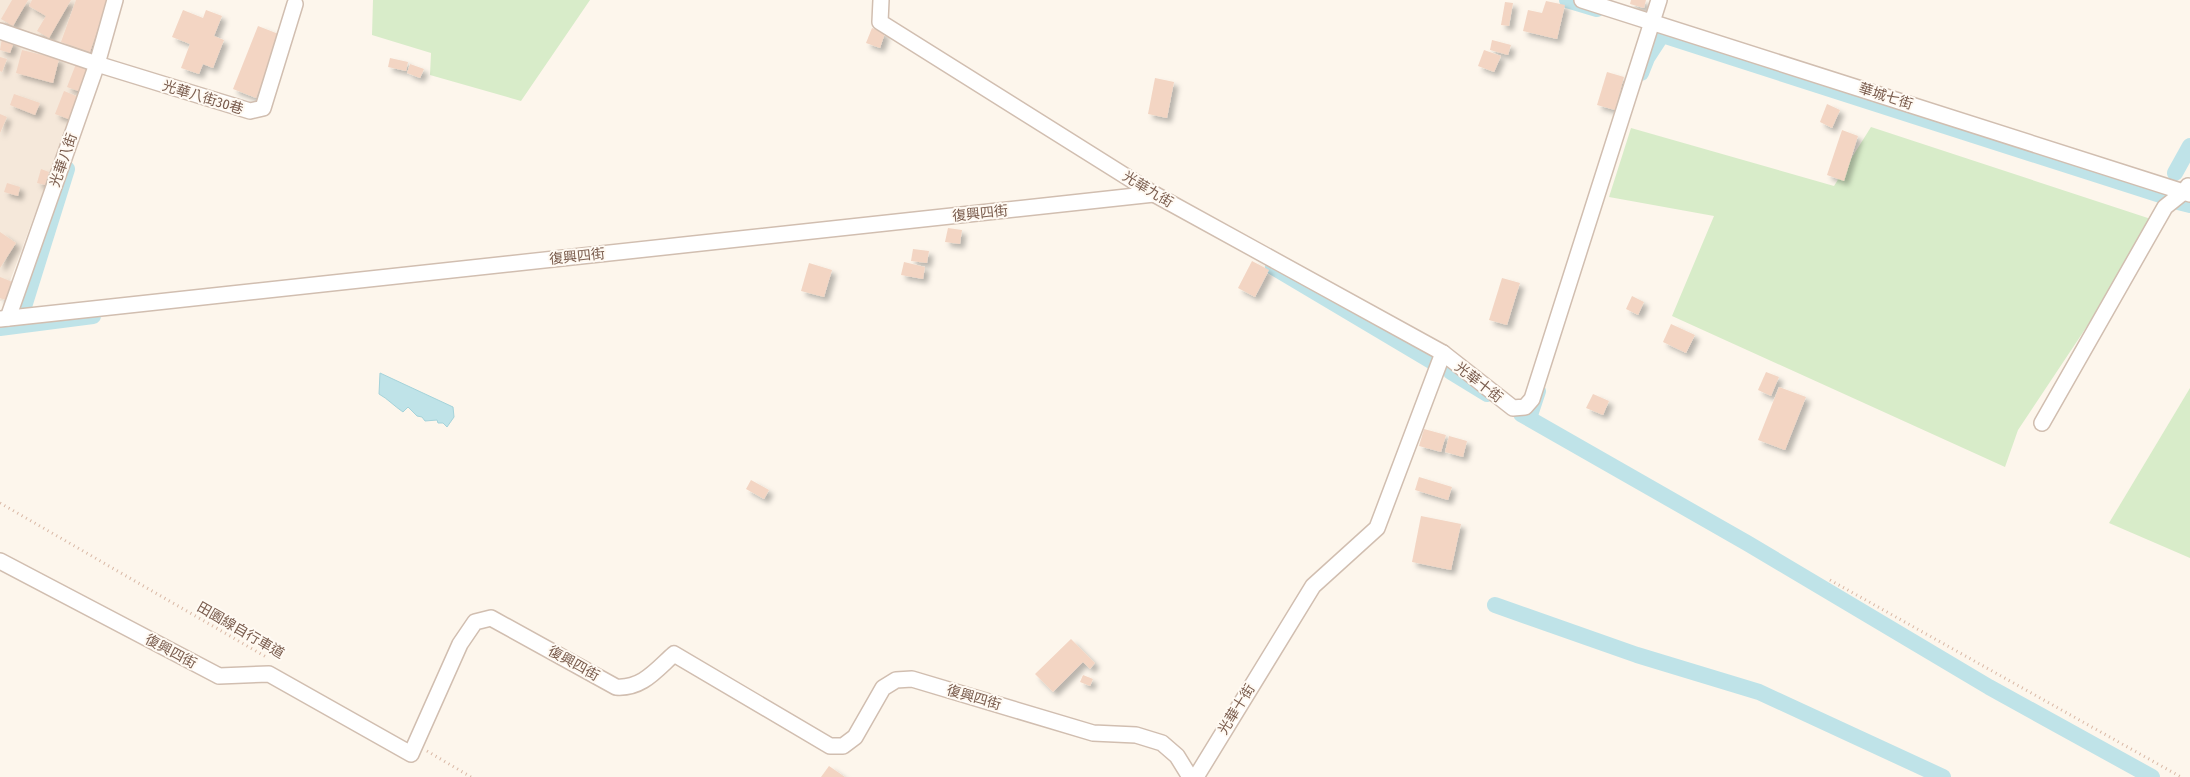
<svg xmlns="http://www.w3.org/2000/svg" width="2190" height="777" font-family="'Fira Sans Condensed','Noto Sans TC',sans-serif">
<style>
.residential{fill:#f5e8da}
.green{fill:#d8ecc9}
.water{fill:#bfe3e8;stroke:#a5d3da}
.lines{fill:none;stroke-linecap:round;stroke-linejoin:round}
.canal{stroke:#bfe3e8;stroke-width:16}
.building{fill:#f3d5c3;filter:url(#shadow)}
.street-casing{stroke:#d1beb0;stroke-width:18}
.path{stroke:#d9b8a5;stroke-width:3;stroke-dasharray:1 4;stroke-linecap:butt}
.street{stroke:#fff;stroke-width:15}
.labels{text-anchor:middle;stroke-width:4;stroke-linejoin:round;paint-order:stroke}
.street-label{font-size:14px;fill:#7a5c4d;stroke:#fffaf3}
</style>
<defs>
<filter id="shadow"><feDropShadow dx="4.5" dy="4.5" stdDeviation="2.5" flood-color="#0004"/></filter>
</defs>
<rect width="100%" height="100%" fill="#fdf6ec"/>
<path class="residential" d="M0 0H114L3 300 0 301Z"/>
<g class="green">
<path d="M373 0H590L521 101 430 75 431 53 372 35Z"/>
<path d="M1871 127 2157 221 2018 430 2005 467 1672 316 1714 216 1609 197 1631 128 1834 186Z"/>
<path d="M2190 388V558L2109 523Z"/>
</g>
<path class="water" d="M380 373 453 407 454 417 447 427 443 423H438L437 420 425 421 422 417 417 416 408 407 403 412C394 406 388 399 379 394Z"/>
<g class="lines">
<g class="canal">
<path d="M1567 0 1597 9"/>
<path d="M1641 73 1647 58 1662 35 2160 195"/>
<path d="M2175 173 2190 146"/>
<path d="M2178 202 2190 205"/>
<path d="M1273 267 1436 364"/>
<path d="M22 313 67 169"/>
<path d="M0 328 93 316"/>
<path d="M1451 372 1487 394"/>
<path d="M1521 414 1747 543 1989 687 2152 777"/>
<path d="M1529 418 1538 391"/>
<path d="M1495 605 1637 655 1759 692 1943 777"/>
</g>
</g>
<g class="building">
<path d="M12 0H28L13 26 1 19Z"/>
<path d="M32 0H71L49 38 37 31 46 16 29 6Z"/>
<path d="M76 0H108L90 52 61 42Z"/>
<path d="M1631 0H1646L1644 8 1630 4Z"/>
<path d="M1546 1 1565 5 1557 39 1523 31 1528 10 1542 13Z"/>
<path d="M1505 2 1513 3 1509 26 1501 25Z"/>
<path d="M183 10 203 18 206 10 222 16 214 36 224 40 213 68 203 64 199 74 181 68 190 44 172 37Z"/>
<path d="M258 26 281 35 256 98 233 89Z"/>
<path d="M872 28 885 33 880 48 866 43Z"/>
<path d="M2 38 14 42 10 53 0 50Z"/>
<path d="M1492 40 1511 45 1508 55 1490 50Z"/>
<path d="M22 50 59 59 53 83 16 73Z"/>
<path d="M1484 50 1501 56 1494 72 1478 66Z"/>
<path d="M0 57 7 59 2 72 0 71Z"/>
<path d="M390 58 408 62 406 71 388 67Z"/>
<path d="M76 64 92 70 84 93 67 87Z"/>
<path d="M410 64 424 69 420 78 407 73Z"/>
<path d="M1607 72 1624 77 1615 110 1597 105Z"/>
<path d="M1155 78 1174 82 1167 118 1148 114Z"/>
<path d="M64 91 81 98 71 120 55 114Z"/>
<path d="M14 94 40 103 35 115 10 105Z"/>
<path d="M1827 104 1840 110 1832 128 1820 122Z"/>
<path d="M0 114 7 117 0 133Z"/>
<path d="M1842 130 1858 136 1844 181 1827 175Z"/>
<path d="M41 169 49 172 45 185 37 183Z"/>
<path d="M7 183 20 187 18 196 4 192Z"/>
<path d="M948 228 962 230 960 244 945 242Z"/>
<path d="M0 232 16 243 0 268Z"/>
<path d="M913 249 929 251 927 263 911 261Z"/>
<path d="M1252 261 1269 270 1255 297 1238 288Z"/>
<path d="M904 262 925 267 923 279 901 275Z"/>
<path d="M809 263 832 270 824 297 801 291Z"/>
<path d="M0 277 15 283 8 301 0 298Z"/>
<path d="M1502 278 1520 283 1507 325 1489 320Z"/>
<path d="M1632 296 1644 302 1638 315 1626 309Z"/>
<path d="M1671 324 1695 335 1686 353 1663 342Z"/>
<path d="M1766 372 1779 377 1771 396 1758 390Z"/>
<path d="M1779 387 1806 397 1785 450 1758 440Z"/>
<path d="M1593 394 1609 401 1603 415 1586 408Z"/>
<path d="M1424 429 1446 435 1441 452 1419 446Z"/>
<path d="M1449 436 1467 441 1463 457 1445 452Z"/>
<path d="M1419 477 1452 487 1448 500 1415 490Z"/>
<path d="M751 480 769 490 764 499 746 489Z"/>
<path d="M1421 516 1461 524 1451 570 1412 562Z"/>
<path d="M1071 639 1095 663 1090 669 1083 662 1053 692 1035 674Z"/>
<path d="M1083 675 1093 679 1090 686 1080 682Z"/>
<path d="M829 766 845 777H821Z"/>
</g>
<g class="lines">
<g class="street-casing">
<g id="street">
<path d="M881 0 880 22 1154 194 1443 353"/>
<path d="M1582 0 2190 194"/>
<path d="M0 31 97 64 250 111 263 108 295 4"/>
<path d="M8 318 97 64 115 0"/>
<path d="M0 319 1154 194"/>
<path d="M2042 423 2165 207 2185 191 2188 186"/>
<path d="M0 561 219 676 269 674 411 754 460 644 475 622 491 618 616 687C642 689 656 670 674 654L830 746H843L855 737 883 688 896 680 912 679 1093 733 1136 735 1162 743 1177 756 1190 777"/>
<path d="M1196 777 1313 586 1377 528 1443 353 1513 408 1525 407 1532 399 1659 0"/>
</g>
</g>
<g class="path">
<path d="M0 503 268 658"/>
<path d="M1830 580 2181 777"/>
<path d="M427 751 471 777"/>
</g>
<use href="#street" class="street"/>
</g>
<g class="labels">
<g class="street-label">
<text transform="translate(1886 96) rotate(18)" y="5">華城七街</text>
<text transform="translate(203 97) rotate(17)" y="5">光華八街30巷</text>
<text transform="translate(63 160) rotate(-71)" y="5">光華八街</text>
<text transform="translate(1148 189) rotate(31)" y="5">光華九街</text>
<text transform="translate(980 213) rotate(-6)" y="5">復興四街</text>
<text transform="translate(577 256) rotate(-6)" y="5">復興四街</text>
<text transform="translate(1479 382) rotate(38)" y="5">光華十街</text>
<text transform="translate(241 630) rotate(30)" y="5">田園線自行車道</text>
<text transform="translate(171 651) rotate(28)" y="5">復興四街</text>
<text transform="translate(574 663) rotate(29)" y="5">復興四街</text>
<text transform="translate(974 697) rotate(16)" y="5">復興四街</text>
<text transform="translate(1236 709) rotate(-58)" y="5">光華十街</text>
</g>
</g>
</svg>
